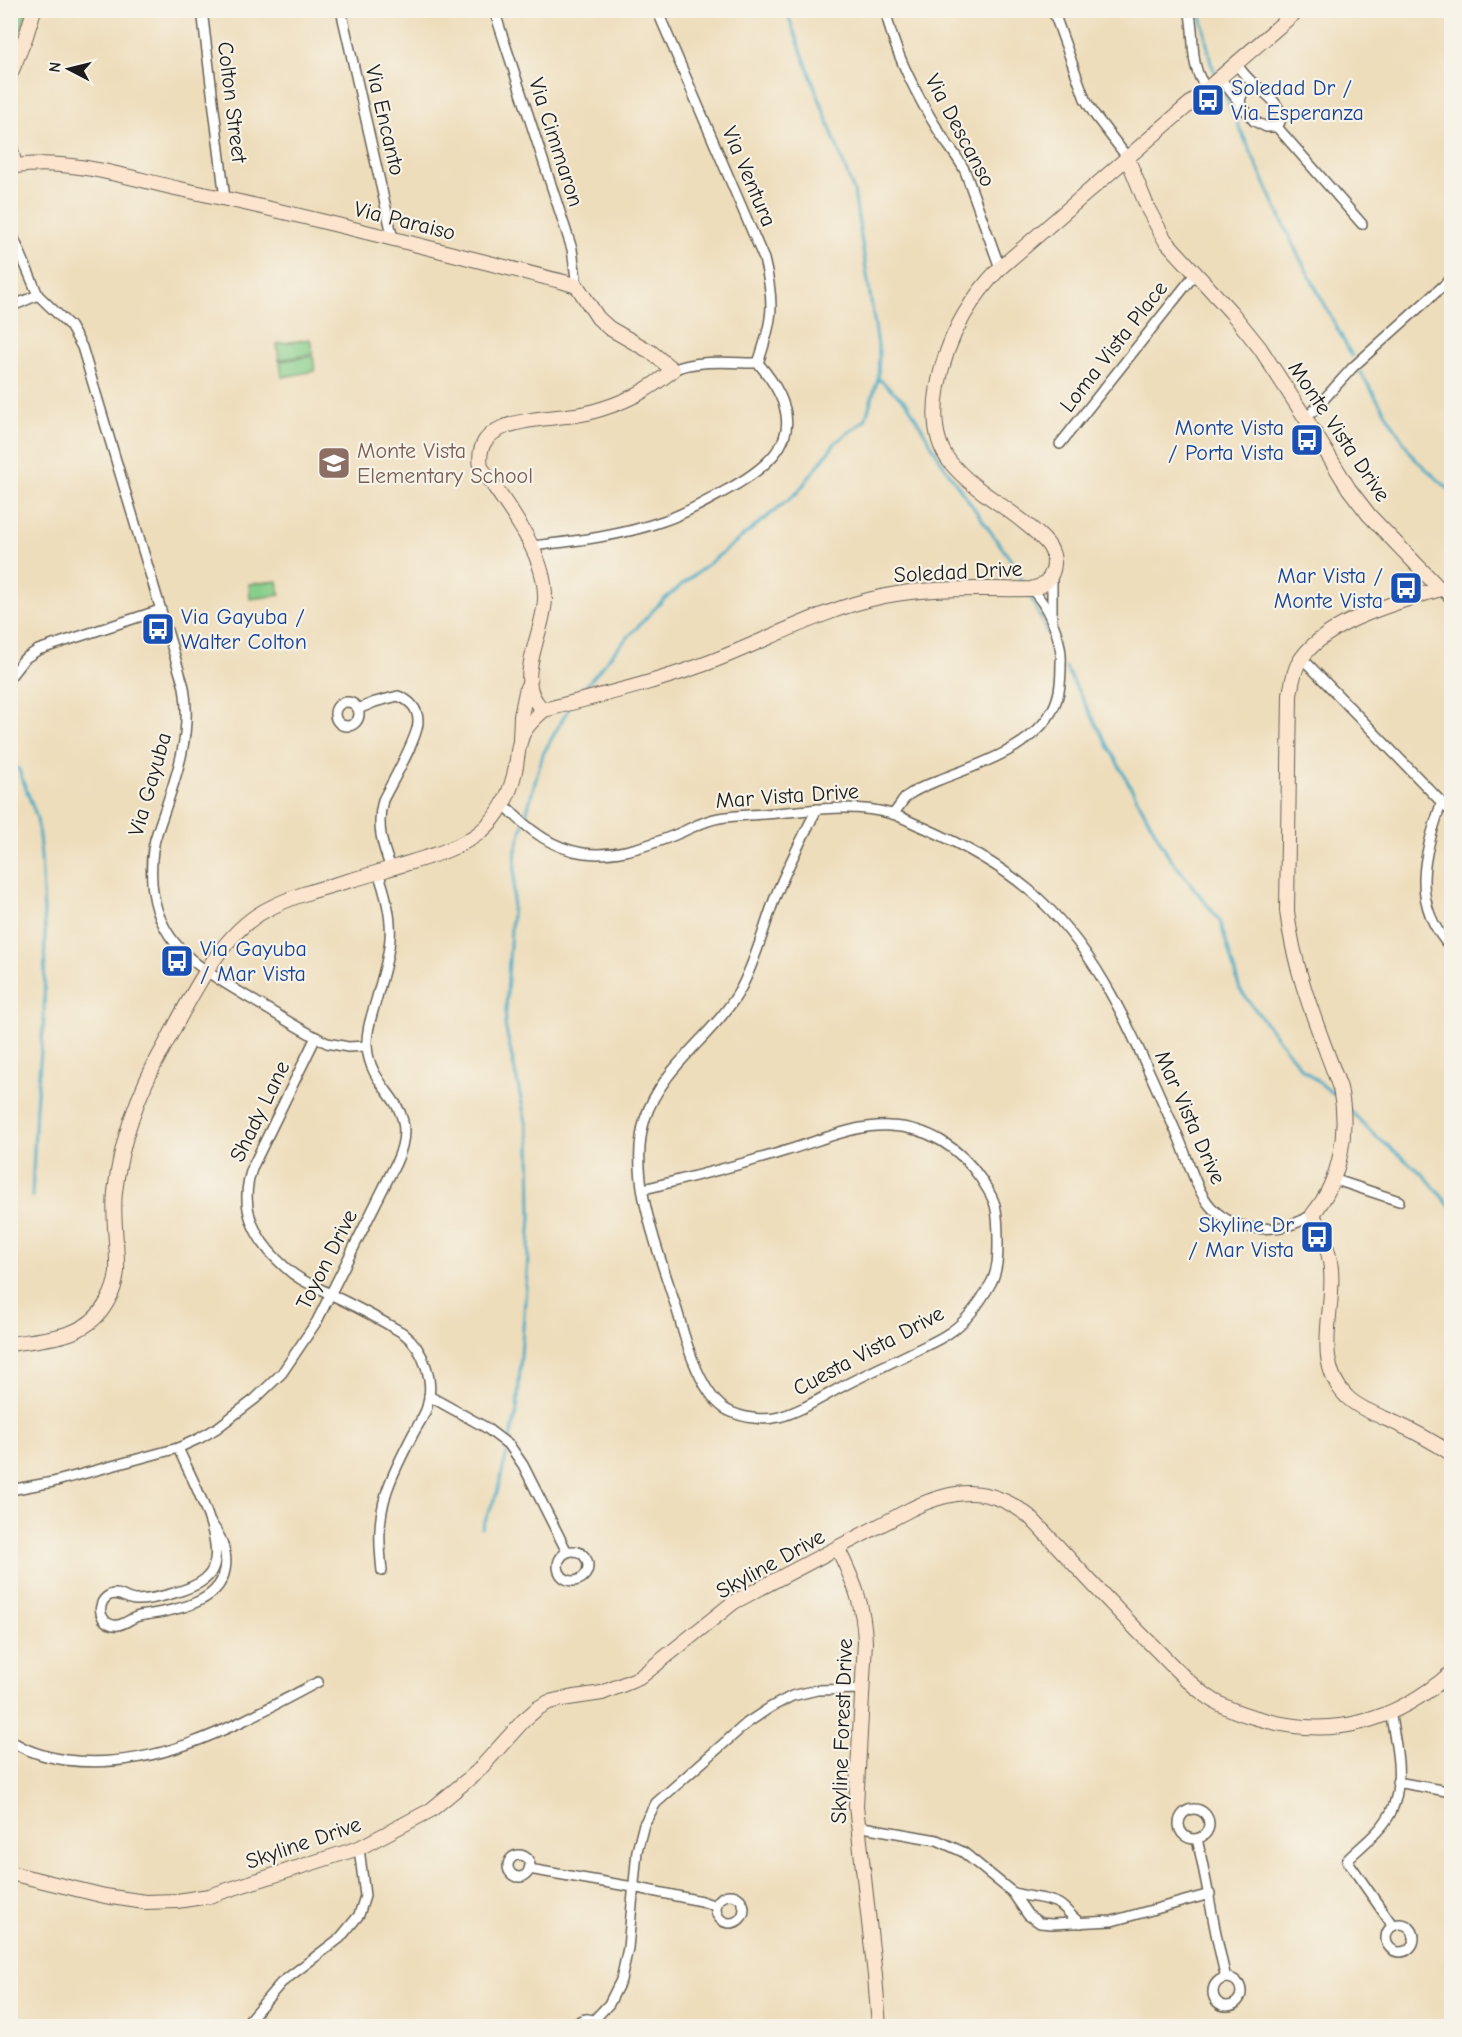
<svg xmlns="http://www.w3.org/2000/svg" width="1462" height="2037" font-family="'Comic Neue',sans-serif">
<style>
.green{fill:#86ce8a;stroke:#517553;stroke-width:1.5}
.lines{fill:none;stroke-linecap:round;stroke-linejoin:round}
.stream{stroke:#42a8c2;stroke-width:3}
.street-casing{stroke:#666054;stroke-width:12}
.secondary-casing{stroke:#666054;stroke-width:16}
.street{stroke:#fff;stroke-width:9}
.secondary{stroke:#fce5cf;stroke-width:14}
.labels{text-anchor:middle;stroke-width:4.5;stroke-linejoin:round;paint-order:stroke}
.transit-label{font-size:22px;fill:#164399;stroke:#f7f3e8;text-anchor:start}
.street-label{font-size:22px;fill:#1c1c1c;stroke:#f7f3e8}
.education-label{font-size:22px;fill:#785e54;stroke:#f7f3e8;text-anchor:start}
</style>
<rect width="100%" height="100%" fill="#f7f3e8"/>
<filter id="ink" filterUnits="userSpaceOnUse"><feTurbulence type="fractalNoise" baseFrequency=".0167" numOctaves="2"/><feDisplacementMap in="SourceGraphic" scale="12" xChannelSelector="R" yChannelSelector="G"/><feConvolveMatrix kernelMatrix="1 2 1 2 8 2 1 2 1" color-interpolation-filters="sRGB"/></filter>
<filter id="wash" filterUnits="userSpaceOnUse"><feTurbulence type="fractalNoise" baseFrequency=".008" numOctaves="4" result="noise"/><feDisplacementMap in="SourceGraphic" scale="24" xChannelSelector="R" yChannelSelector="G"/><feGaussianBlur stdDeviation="1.35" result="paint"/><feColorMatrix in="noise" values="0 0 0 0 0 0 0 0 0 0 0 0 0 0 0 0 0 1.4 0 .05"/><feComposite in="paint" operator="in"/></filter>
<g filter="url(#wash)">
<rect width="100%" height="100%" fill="#edb"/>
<g class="green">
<path d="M11 11H27L11 65Z"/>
<path d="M310 339 313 354 279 360 277 344Z"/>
<path d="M313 356 315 371 282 377 280 361Z"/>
<path d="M278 581 280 595 250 599 249 584Z"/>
</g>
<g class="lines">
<g class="stream">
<path d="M1200 10 1211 63 1217 76"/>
<path d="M1220 85 1295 249 1352 356"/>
<path d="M1360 372 1414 458 1452 492"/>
<path d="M879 379 907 403 946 469 1013 563 1024 586"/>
<path d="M1029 594 1056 650"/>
<path d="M1065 667 1168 855 1220 921 1240 990 1301 1068 1335 1095"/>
<path d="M578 696 613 653 662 601 798 492 836 442 865 420 878 379 879 352 854 192 786 10"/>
<path d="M10 762 19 770 37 818 41 856 45 932 44 1020 36 1105 32 1197"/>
<path d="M1348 1108 1372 1133 1425 1176 1452 1209"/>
<path d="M509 1443 517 1411 531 1217 530 1141 505 1025 516 850 543 754 569 708"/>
<path d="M482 1528 497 1493 508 1449"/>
</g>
</g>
</g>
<g filter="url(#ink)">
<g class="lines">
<g class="street-casing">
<g id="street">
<path d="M202 10 225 199"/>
<path d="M341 10 393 239"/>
<path d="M494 10 572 249 577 286"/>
<path d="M657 10 764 259C775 303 773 320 758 363"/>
<path d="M886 10C891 47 920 102 940 133 948 146 958 157 965 171L1000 268"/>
<path d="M1053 10 1085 99 1094 114 1127 157"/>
<path d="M1189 10C1196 36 1188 68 1207 88"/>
<path d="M1236 64C1241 70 1246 77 1252 82 1263 92 1291 109 1277 127"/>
<path d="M1220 78 1254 121 1266 127H1277"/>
<path d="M1240 105C1240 92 1247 85 1260 88"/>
<path d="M1277 127 1362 224"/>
<path d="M10 229 38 295 70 326 82 347 184 687C193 739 173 785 157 833 151 850 151 866 152 883 157 947 202 969 251 999 276 1014 301 1030 327 1043L348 1047 367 1046"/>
<path d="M10 307 38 295"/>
<path d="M673 370C697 359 731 363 758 363"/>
<path d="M1306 419 1353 367 1452 278"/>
<path d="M1060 444 1195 274"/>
<path d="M532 546C576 541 621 536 663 521 685 514 705 502 725 491 787 458 810 423 758 363"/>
<path d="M1052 575V621"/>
<path d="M1440 589 1452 600"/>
<path d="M1302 658 1452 813"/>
<path d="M10 677 24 659 38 650 160 610"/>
<circle cx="347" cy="714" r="12"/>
<path d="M358 709 375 702 398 696C409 700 418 708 418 721 419 736 391 784 383 800 376 825 382 845 391 868"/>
<path d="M504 804C558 864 603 864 675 835 690 829 702 821 719 818 738 815 757 815 776 813 814 810 854 803 892 814 903 817 914 824 925 828 963 845 998 864 1029 890 1104 953 1138 1050 1178 1136 1188 1158 1195 1189 1211 1207 1237 1235 1283 1234 1313 1214"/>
<path d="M1441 804C1424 856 1409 903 1452 949"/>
<path d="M893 814C898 809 902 801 907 796 918 788 932 783 944 778 983 763 1043 744 1057 699 1061 688 1061 675 1061 663 1063 641 1047 603 1031 589"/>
<path d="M316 1037 253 1166C237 1207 255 1241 286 1268 298 1280 315 1286 330 1294 355 1306 379 1319 403 1333 424 1349 435 1381 427 1407 424 1417 417 1426 412 1436 403 1454 392 1474 386 1494 378 1520 379 1544 382 1571"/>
<path d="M1333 1179 1399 1201"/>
<path d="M644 1189C691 1177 738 1166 785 1151 819 1141 854 1124 890 1126 928 1127 960 1148 981 1179 986 1187 992 1195 995 1205 998 1216 998 1229 998 1241 998 1255 998 1270 991 1283 981 1301 966 1322 949 1333 939 1340 927 1345 917 1350 893 1362 868 1373 845 1385 824 1396 802 1411 779 1417 764 1421 743 1418 729 1411 703 1399 686 1344 679 1317 662 1258 626 1180 645 1119 661 1067 714 1036 740 990 756 961 764 926 776 895 788 866 802 838 817 809"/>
<path d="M429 1396 485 1427 510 1446 523 1465 567 1552"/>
<path d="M178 1448C190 1476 236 1555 205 1579 192 1590 153 1600 136 1600 126 1600 120 1591 110 1595 101 1599 98 1610 103 1618 106 1623 112 1626 118 1625 125 1624 131 1618 139 1616 157 1613 175 1611 192 1604 232 1589 234 1554 211 1523"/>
<path d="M10 1490 53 1482 178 1448 200 1438 217 1428 255 1399 282 1373 317 1321 396 1163C424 1101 370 1096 367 1046 366 1029 373 1012 377 997 392 943 397 926 378 872"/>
<circle cx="573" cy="1566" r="15"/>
<path d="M1390 1712C1396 1743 1405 1783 1391 1812 1382 1831 1361 1846 1347 1860L1393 1926"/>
<path d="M10 1740C27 1752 46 1757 66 1760 157 1772 240 1723 318 1682"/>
<path d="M1397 1782 1452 1792"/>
<circle cx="1194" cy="1824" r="15"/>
<path d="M857 1826 937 1840 963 1852 1012 1892 1028 1915 1040 1923 1052 1924 1112 1921 1210 1894"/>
<path d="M1197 1839C1208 1885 1214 1932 1226 1978"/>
<circle cx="519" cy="1866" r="11"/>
<path d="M529 1869 633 1887 701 1901 716 1906"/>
<path d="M1012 1892C1027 1898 1044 1896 1059 1904 1067 1909 1072 1918 1081 1923"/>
<circle cx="730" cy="1909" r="14"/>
<circle cx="1400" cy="1938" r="14"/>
<circle cx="1227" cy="1992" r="14"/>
<path d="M593 2021 609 2004 621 1980 628 1948 637 1851 644 1824 656 1803 747 1723 771 1707 792 1696 817 1690 863 1689"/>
<path d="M244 2026 281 1983 340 1938 359 1915 365 1896 359 1848"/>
<path d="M575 2026C581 2017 591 2016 597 2026"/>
</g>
</g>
<g class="secondary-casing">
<g id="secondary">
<path d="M10 75 26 36 34 10"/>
<path d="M10 146 15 166C70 158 126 177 180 189 309 216 436 250 564 282L577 286 598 318 609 328 651 352 673 370C646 392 624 403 591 412 557 422 471 411 481 467 505 504 546 552 545 598 545 633 510 684 544 710 537 716 530 723 525 730 518 741 518 754 516 766 511 793 501 816 479 833 452 853 416 860 385 870 346 883 303 890 266 910 219 935 190 999 165 1045 138 1092 121 1139 115 1192 112 1219 118 1245 117 1271 116 1282 113 1292 107 1302 87 1339 47 1338 10 1344"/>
<path d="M1127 157 1149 211 1165 240 1231 312 1260 348 1306 419 1349 489 1369 515 1440 589C1398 602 1321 622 1298 664 1293 674 1292 684 1290 695L1287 911C1294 973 1319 1030 1340 1088 1349 1130 1341 1180 1313 1214 1320 1232 1330 1250 1331 1270 1335 1313 1312 1362 1347 1397 1361 1410 1383 1417 1400 1425 1418 1433 1435 1443 1452 1454"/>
<path d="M544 710C597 696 650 684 702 665 763 643 821 609 885 596 933 586 982 590 1031 589 1055 585 1061 558 1045 541 1017 511 976 494 950 462 920 424 942 353 964 315 974 298 986 282 1000 268L1298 10"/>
<path d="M520 739 521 716 527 687"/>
<path d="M838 1549C854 1582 864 1605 865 1642L856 1806 875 1976 879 2026"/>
<path d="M10 1873 105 1896 145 1902 177 1901 209 1896 359 1848 431 1810 477 1772 524 1720 538 1708 549 1702 562 1699 602 1693 639 1678 734 1602 911 1509C955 1488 990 1485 1030 1517 1071 1560 1111 1605 1153 1646 1169 1662 1185 1680 1203 1693 1218 1705 1238 1713 1257 1718 1331 1740 1394 1723 1452 1672"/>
</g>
</g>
<use href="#street" class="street"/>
<use href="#secondary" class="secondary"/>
</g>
</g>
<defs>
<g id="bus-square" transform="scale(1.725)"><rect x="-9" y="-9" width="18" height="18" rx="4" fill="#1a4fb4" stroke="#f7f3e8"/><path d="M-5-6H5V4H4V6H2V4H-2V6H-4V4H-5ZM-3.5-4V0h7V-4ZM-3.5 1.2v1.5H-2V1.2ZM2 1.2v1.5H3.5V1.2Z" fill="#fff"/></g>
<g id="school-square" transform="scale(1.725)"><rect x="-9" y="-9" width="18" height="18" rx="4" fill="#8d6e63" stroke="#f7f3e8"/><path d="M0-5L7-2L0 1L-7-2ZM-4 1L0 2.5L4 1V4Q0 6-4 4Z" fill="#fff"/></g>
</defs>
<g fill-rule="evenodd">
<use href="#bus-square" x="1208" y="100"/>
<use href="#bus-square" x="1307" y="440"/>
<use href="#school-square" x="334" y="463"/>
<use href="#bus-square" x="1406" y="588"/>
<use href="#bus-square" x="158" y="629"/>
<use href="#bus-square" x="177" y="961"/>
<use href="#bus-square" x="1317" y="1237"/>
</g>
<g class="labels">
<g class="transit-label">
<text x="1231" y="95">Soledad Dr /<tspan x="1231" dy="25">Via Esperanza</tspan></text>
<text x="1284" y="435" text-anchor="end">Monte Vista<tspan x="1284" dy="25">/ Porta Vista</tspan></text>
<text x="1383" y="583" text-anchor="end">Mar Vista /<tspan x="1383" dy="25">Monte Vista</tspan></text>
<text x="181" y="624">Via Gayuba /<tspan x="181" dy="25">Walter Colton</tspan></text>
<text x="200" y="956">Via Gayuba<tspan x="200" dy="25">/ Mar Vista</tspan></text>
<text x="1294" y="1232" text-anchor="end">Skyline Dr<tspan x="1294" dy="25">/ Mar Vista</tspan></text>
</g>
<g class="street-label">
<text transform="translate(233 102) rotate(83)" y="8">Colton Street</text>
<text transform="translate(386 120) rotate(77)" y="8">Via Encanto</text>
<text transform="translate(961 130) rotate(62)" y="8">Via Descanso</text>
<text transform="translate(557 142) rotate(72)" y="8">Via Cimmaron</text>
<text transform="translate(750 176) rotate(67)" y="8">Via Ventura</text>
<text transform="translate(405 220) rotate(14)" y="8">Via Paraiso</text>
<text transform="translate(1113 346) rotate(-52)" y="8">Loma Vista Place</text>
<text transform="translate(1340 431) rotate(56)" y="8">Monte Vista Drive</text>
<text transform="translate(958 571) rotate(-3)" y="8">Soledad Drive</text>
<text transform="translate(149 784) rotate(-74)" y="8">Via Gayuba</text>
<text transform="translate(787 795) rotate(-4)" y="8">Mar Vista Drive</text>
<text transform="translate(259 1111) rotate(-64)" y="8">Shady Lane</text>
<text transform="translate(1191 1117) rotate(66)" y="8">Mar Vista Drive</text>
<text transform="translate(326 1259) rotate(-63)" y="8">Toyon Drive</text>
<text transform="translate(868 1350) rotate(-28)" y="8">Cuesta Vista Drive</text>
<text transform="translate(770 1563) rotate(-29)" y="8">Skyline Drive</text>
<text transform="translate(841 1731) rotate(-88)" y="8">Skyline Forest Drive</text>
<text transform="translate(303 1842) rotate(-19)" y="8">Skyline Drive</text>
</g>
<g class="education-label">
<text x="357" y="458">Monte Vista<tspan x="357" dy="25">Elementary School</tspan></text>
</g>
</g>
<rect width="1462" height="2037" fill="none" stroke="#f7f3e8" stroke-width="36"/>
<g transform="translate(69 69) rotate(277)" stroke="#f7f3e8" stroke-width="4.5" paint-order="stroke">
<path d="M0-4.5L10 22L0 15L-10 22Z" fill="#1c1c1c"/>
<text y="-9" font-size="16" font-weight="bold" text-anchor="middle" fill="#1c1c1c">N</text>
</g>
</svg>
